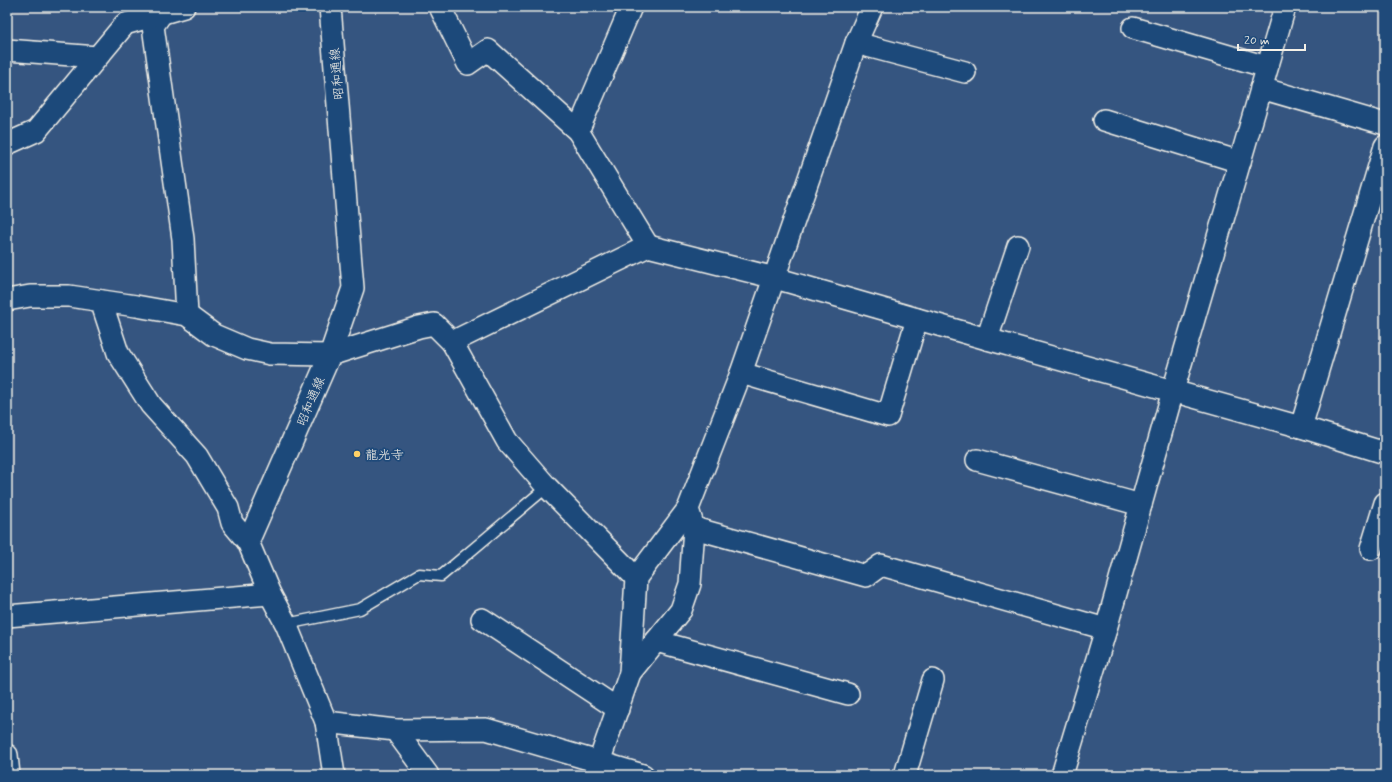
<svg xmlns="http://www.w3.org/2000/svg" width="1392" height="782" font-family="Mynerve,'Klee One',sans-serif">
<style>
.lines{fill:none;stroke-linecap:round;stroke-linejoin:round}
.lane-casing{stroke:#f4f1e8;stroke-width:13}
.street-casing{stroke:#f4f1e8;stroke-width:24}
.lane{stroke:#1f4a7a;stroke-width:10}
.street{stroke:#1f4a7a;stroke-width:21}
.poi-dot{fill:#ffd166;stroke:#1f4a7a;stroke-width:1.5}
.labels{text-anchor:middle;stroke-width:3.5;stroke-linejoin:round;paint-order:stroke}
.street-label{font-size:13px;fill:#f4f1e8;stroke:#1f4a7a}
.poi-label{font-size:13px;fill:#f4f1e8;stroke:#1f4a7a;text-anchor:start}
</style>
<rect width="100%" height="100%" fill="#355580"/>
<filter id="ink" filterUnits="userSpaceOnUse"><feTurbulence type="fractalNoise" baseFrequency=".025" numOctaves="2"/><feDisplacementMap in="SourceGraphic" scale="8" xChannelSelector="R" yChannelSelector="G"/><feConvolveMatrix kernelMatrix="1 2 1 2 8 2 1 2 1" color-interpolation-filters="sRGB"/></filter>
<g filter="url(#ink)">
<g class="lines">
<g class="lane-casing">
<path id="lane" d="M286 624 360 609 419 574 441 576 547 487"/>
</g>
<g class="street-casing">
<g id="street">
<path d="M162 7V13L153 26 183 239 187 315"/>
<path d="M330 7 353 288 330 355 248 542 270 594 286 624 326 722 334 775"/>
<path d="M440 7 468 64 488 50 578 131 648 246"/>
<path d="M1133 28 1267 67"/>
<path d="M856 43 965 72"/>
<path d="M7 50 97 57"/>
<path d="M1261 88 1385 124"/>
<path d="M1104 120 1240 162"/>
<path d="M578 131 631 7"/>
<path d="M7 144 36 131 125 24 184 7"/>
<path d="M7 300 30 296H69L136 306 187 315 214 335 247 349 270 354 330 355 419 327 434 324 452 342 648 246 775 278 987 339 1301 427 1385 453"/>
<path d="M101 301 118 353 151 405 197 456 228 508 232 523 248 542"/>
<path d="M987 339 1018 246"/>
<path d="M452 342 507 441 547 487 636 578"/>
<path d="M741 373 888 416 917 319"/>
<path d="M1301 427 1385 146"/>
<path d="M977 460 1141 505"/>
<path d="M694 528 866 576 881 565 1106 629"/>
<path d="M1371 549 1385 503"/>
<path d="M7 616 270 594"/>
<path d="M482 619 618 709"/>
<path d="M656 641 848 694"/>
<path d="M630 673 636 578 688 509"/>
<path d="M326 722 395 730 486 729 643 775"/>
<path d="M395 730 428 775"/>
<path d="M7 755 9 775"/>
<path d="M599 762 630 673 681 610 690 584 694 528 688 509 741 373 856 43 872 7"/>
<path d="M905 775 933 680"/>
<path d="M1062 775 1106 629 1173 391 1285 7"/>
</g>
</g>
<use href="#lane" class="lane"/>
<use href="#street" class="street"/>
</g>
</g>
<circle class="poi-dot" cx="357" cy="454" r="4"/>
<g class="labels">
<g class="street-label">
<text transform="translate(336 74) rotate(-95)" y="5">昭和通線</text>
<text transform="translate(310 401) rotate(-67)" y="5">昭和通線</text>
</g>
<g class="poi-label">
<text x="365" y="459">龍光寺</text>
</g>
</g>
<rect width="1392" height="782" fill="none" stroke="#1f4a7a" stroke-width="24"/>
<rect x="12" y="12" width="1368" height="758" fill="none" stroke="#f4f1e8" stroke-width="1.5" filter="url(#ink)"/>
<path d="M1238 44v6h67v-6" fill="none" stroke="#f4f1e8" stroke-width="2"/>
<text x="1244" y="44" font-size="12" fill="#f4f1e8" stroke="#1f4a7a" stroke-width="3" paint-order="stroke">20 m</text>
</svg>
